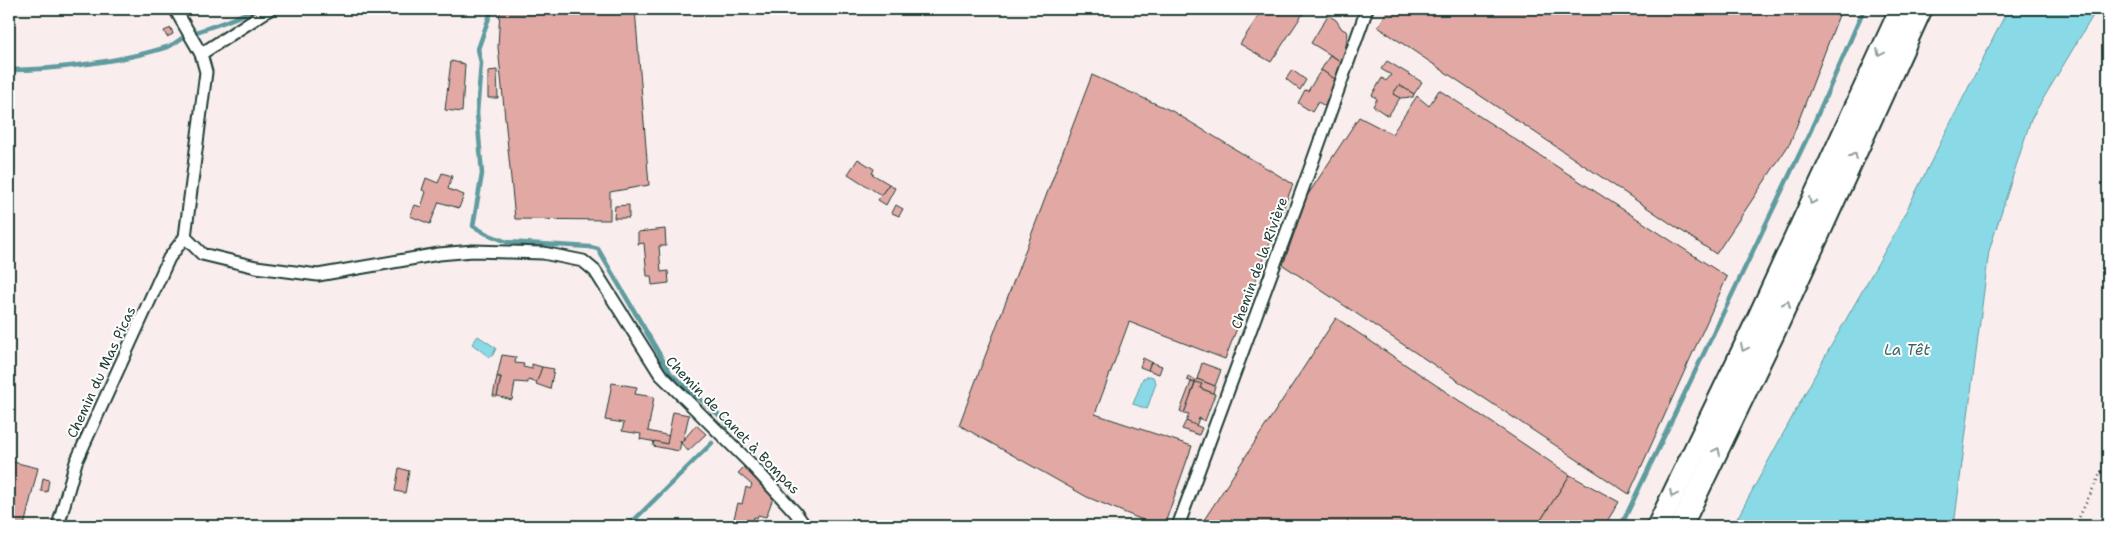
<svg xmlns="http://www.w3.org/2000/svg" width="2117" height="535" font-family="'Shantell Sans',sans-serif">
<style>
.water{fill:#8ad9e7;stroke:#5f9b9f}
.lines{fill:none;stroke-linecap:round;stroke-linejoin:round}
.stream{stroke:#5f9b9f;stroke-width:4.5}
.building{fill:#e2a8a4;stroke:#1f3d34}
.street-casing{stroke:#1f3d34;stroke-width:15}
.highway-casing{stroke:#1f3d34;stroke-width:25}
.path{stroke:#1f3d34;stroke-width:2.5;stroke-dasharray:1 4;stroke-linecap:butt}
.street{stroke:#fff;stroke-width:11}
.highway{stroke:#fff;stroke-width:21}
.oneway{stroke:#8f9e9a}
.labels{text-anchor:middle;stroke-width:4;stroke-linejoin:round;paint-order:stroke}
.street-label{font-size:14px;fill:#1f3d34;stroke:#fff}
.water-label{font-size:15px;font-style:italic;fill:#3a6461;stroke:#fff}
</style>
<rect width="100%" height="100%" fill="#f9eeed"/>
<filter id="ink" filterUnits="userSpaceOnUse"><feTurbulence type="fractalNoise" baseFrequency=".02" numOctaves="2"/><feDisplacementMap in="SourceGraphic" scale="10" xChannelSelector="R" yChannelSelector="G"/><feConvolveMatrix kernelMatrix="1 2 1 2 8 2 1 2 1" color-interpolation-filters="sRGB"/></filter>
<g filter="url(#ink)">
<g class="water">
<path d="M2008 9H2097L2031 119 1989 251 1954 526H1733L1827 353 1895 233Z"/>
<path d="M478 336 496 348 493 355 489 357 472 344Z"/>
<path d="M1150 376 1153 377 1156 383 1147 409 1133 404 1143 378Z"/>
</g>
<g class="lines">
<g class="stream">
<path d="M492 9 478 49 481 63 477 113 482 174 473 226 487 234 507 242 590 247 598 249 671 374 727 422V428"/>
<path d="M9 70C54 70 124 61 167 47 174 45 179 39 186 36 209 26 232 22 253 9"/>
<path d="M628 526 712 443"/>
<path d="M1621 526 1810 132 1864 9"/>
</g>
</g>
<g class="building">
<path d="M500 9H635L649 185 610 192V220L515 219 498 47Z"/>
<path d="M1263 9H1306L1271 62 1240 44Z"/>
<path d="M1389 9H1829L1839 15 1790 143 1716 254 1378 27Z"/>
<path d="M1328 15 1336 20 1342 29 1348 32 1345 52 1342 62 1311 43Z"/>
<path d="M171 28 173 34 167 37 164 31Z"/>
<path d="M1330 55 1342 62 1335 79 1321 70Z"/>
<path d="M451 61 465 64 462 112 445 110Z"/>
<path d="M1387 61 1422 82 1414 94 1399 85 1393 94 1400 98 1388 116 1373 106 1377 99 1372 95 1382 78 1386 81 1391 75 1381 69Z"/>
<path d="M497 70 498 98H488V71Z"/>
<path d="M1292 70 1306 80 1300 90 1286 79Z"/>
<path d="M1321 70 1335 79 1325 106 1318 102 1312 112 1298 103 1305 90 1308 91Z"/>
<path d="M1092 75 1172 111 1293 184 1225 359 1129 322 1095 414 1192 446 1164 526H1157L1087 497 959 425Z"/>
<path d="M1399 85 1414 94 1413 97 1400 98 1393 94Z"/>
<path d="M1439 90 1727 277 1629 494 1283 265 1307 196 1359 117 1392 134 1417 96 1429 106Z"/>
<path d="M858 159 874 169 872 174 889 184 881 195 848 174Z"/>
<path d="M442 173 452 176 448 189 464 195 459 208 439 202 430 224 410 216 415 205 421 207 426 192 422 190 426 178 438 183Z"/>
<path d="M889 184 895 188 886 205 878 200Z"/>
<path d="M629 205V218H614L615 206Z"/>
<path d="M896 205 903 209 899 216 892 213Z"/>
<path d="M665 229 666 246H659L661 272 668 271 669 283 652 285 651 276H647L644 243 638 244V232Z"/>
<path d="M1336 318 1570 475 1537 526H1200Z"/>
<path d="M502 355 516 357 515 363 524 364 523 367 532 369V364L542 367 538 383 528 380V383L515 382 512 400 497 396 501 377H497Z"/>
<path d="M1143 358 1151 362 1148 370 1140 367Z"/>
<path d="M1151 362 1162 366 1159 374 1148 370Z"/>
<path d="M1202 363 1221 370 1215 386 1197 379Z"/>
<path d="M542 367 554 369 550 389 536 384Z"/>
<path d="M1188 376 1202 384 1200 388 1215 394 1205 421 1199 418 1196 426 1186 422 1189 414 1184 413 1195 383 1187 380Z"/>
<path d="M497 377H501L497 396H493Z"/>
<path d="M1197 379 1215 386 1213 393 1200 388 1202 384 1195 382Z"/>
<path d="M1191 382 1195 383 1184 413 1180 411Z"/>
<path d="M612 383 637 387 635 394 654 397 648 431 670 436 667 444 640 439 641 434 622 431 624 423 605 420Z"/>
<path d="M673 412 689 415 683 441H679L681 443 679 451 653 446 654 441 667 444Z"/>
<path d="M1186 421 1202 428 1199 435 1182 429Z"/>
<path d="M696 425 706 434 688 451 681 443Z"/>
<path d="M9 461 38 468 24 526H9Z"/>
<path d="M744 467 773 498 766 517 758 515 757 518 754 517 751 526 733 522 738 503 742 504 746 487 750 489 752 485 738 473Z"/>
<path d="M399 468 409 471 405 493 395 491Z"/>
<path d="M1570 475 1619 502 1604 526H1537Z"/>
<path d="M43 478 49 480 47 492 41 491Z"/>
</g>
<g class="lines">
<g class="street-casing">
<g id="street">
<path d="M175 9 201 54"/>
<path d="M185 237 202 254 256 267 318 275 439 254 473 251 543 253 583 261 595 271 660 374 749 462 795 512 805 526"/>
<path d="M58 526 76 462 169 258 185 237 206 72 201 54 270 9"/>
<path d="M1178 526 1311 166 1367 9"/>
</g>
</g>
<g class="highway-casing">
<g id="highway">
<path d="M1658 526 1756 323 1901 9"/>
<path d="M1681 526 1775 330 1921 9"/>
</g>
</g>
<path class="path" d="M2075 526 2108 457"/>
<use href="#street" class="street"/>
<use href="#highway" class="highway"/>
</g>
<defs><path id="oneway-chevron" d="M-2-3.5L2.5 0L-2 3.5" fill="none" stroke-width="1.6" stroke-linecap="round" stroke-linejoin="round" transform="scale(1.25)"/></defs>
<g class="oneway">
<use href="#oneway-chevron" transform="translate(1880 53) rotate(115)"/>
<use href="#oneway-chevron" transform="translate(1854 156) rotate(-66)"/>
<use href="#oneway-chevron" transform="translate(1812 201) rotate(115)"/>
<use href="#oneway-chevron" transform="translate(1787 304) rotate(-66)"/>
<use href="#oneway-chevron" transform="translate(1744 348) rotate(116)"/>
<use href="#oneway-chevron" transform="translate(1717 451) rotate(-64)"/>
<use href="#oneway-chevron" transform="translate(1673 494) rotate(116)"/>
</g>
</g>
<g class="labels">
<g class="street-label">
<text transform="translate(1259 263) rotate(-70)" y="5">Chemin de la Rivière</text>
<text transform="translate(101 372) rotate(-65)" y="5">Chemin du Mas Picas</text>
<text transform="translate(733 425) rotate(46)" y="5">Chemin de Canet à Bompas</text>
</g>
<g class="water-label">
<text x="1907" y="355">La Têt</text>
</g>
</g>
<rect width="2117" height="535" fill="none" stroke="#fff" stroke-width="30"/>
<rect x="15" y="15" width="2087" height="505" fill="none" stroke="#1f3d34" stroke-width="2" filter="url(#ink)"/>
</svg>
